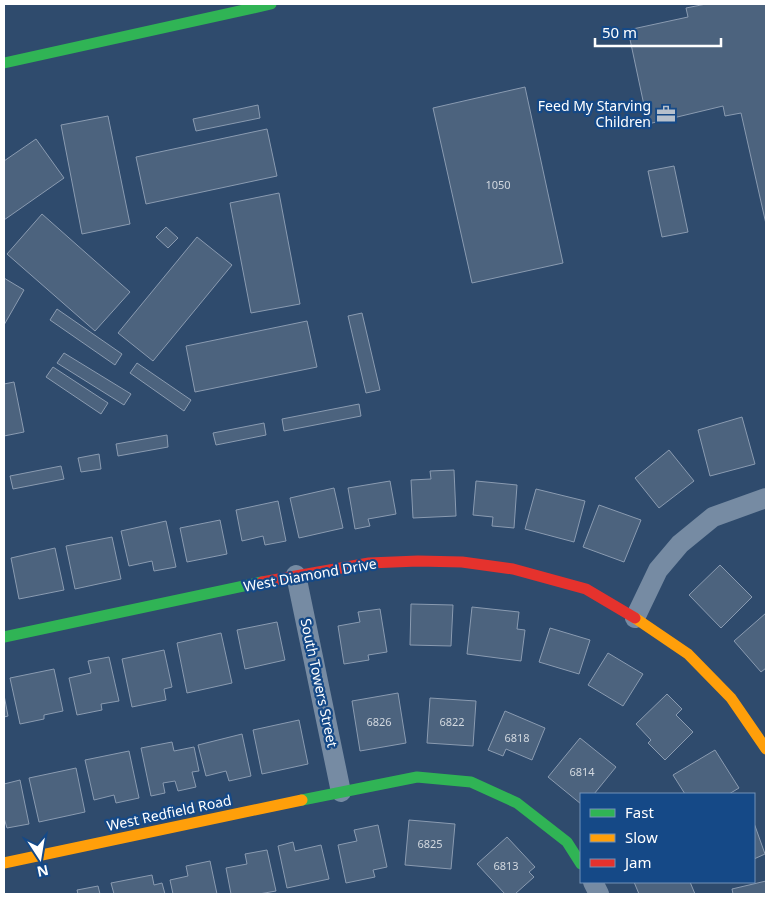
<svg xmlns="http://www.w3.org/2000/svg" width="770" height="898" font-family="'Noto Sans',sans-serif">
<style>
.building{fill:#4c637e;stroke:#8a9bb1}
.lines{fill:none;stroke-linecap:round;stroke-linejoin:round}
.street{stroke:#768ba3;stroke-width:20}
.fast{stroke:#30b455;stroke-width:11}
.slow{stroke:#ff9f0a;stroke-width:11}
.jam{stroke:#e5322d;stroke-width:11}
.labels{text-anchor:middle;stroke-width:4.5;stroke-linejoin:round;paint-order:stroke}
.number-label{font-size:11px;fill:#d2d8df}
.poi-label{font-size:14px;fill:#fff;stroke:#154987;text-anchor:end}
.street-label{font-size:14px;fill:#fff;stroke:#154987}
</style>
<rect width="100%" height="100%" fill="#2f4b6d"/>
<g class="building">
<path d="M706 4H766V224L741 113 725 116 723 106 648 124 628 30 688 17 686 8Z"/>
<path d="M525 87 563 263 472 283 433 108Z"/>
<path d="M258 105 260 118 196 131 193 119Z"/>
<path d="M108 116 130 224 82 234 61 125Z"/>
<path d="M267 129 277 176 146 204 136 157Z"/>
<path d="M36 139 64 178 4 220V161Z"/>
<path d="M674 166 688 232 662 237 648 171Z"/>
<path d="M279 193 300 304 251 313 230 203Z"/>
<path d="M42 214 130 292 95 331 7 254Z"/>
<path d="M166 227 178 238 168 248 156 237Z"/>
<path d="M197 237 232 265 153 361 118 333Z"/>
<path d="M4 278 24 290 4 325Z"/>
<path d="M57 309 122 354 115 365 50 320Z"/>
<path d="M362 313 380 390 366 393 348 316Z"/>
<path d="M307 321 317 367 195 392 186 346Z"/>
<path d="M64 353 131 394 124 405 57 363Z"/>
<path d="M137 363 191 400 184 411 130 373Z"/>
<path d="M53 367 108 403 101 414 46 377Z"/>
<path d="M14 382 24 432 4 436V384Z"/>
<path d="M359 404 361 416 284 431 282 419Z"/>
<path d="M742 417 755 464 710 476 698 430Z"/>
<path d="M264 423 266 435 216 445 213 433Z"/>
<path d="M167 435 168 447 118 456 116 444Z"/>
<path d="M669 450 694 481 659 508 635 478Z"/>
<path d="M99 454 101 469 81 472 78 458Z"/>
<path d="M61 466 64 479 13 489 10 476Z"/>
<path d="M454 470 456 516 413 518 411 480 431 479 430 471Z"/>
<path d="M390 481 396 514 368 519 370 526 355 529 348 488Z"/>
<path d="M476 481 517 485 514 528 492 526 493 517 473 515Z"/>
<path d="M334 488 343 528 299 538 290 498Z"/>
<path d="M536 489 585 501 574 542 525 529Z"/>
<path d="M278 501 286 541 265 545 263 536 242 541 236 510Z"/>
<path d="M599 505 641 520 624 562 583 547Z"/>
<path d="M220 520 227 554 187 562 180 528Z"/>
<path d="M166 521 176 567 154 571 152 561 129 566 121 531Z"/>
<path d="M112 537 121 579 75 589 66 546Z"/>
<path d="M55 548 64 590 19 599 11 558Z"/>
<path d="M720 565 752 597 721 628 689 595Z"/>
<path d="M411 604 453 605 451 646 410 645Z"/>
<path d="M472 607 519 612 517 629 525 630 521 661 467 654Z"/>
<path d="M380 609 387 652 368 655 369 660 344 664 338 626 360 622 358 612Z"/>
<path d="M766 613V668L761 672 734 641Z"/>
<path d="M277 622 285 660 245 669 237 630Z"/>
<path d="M550 628 590 640 579 674 539 662Z"/>
<path d="M221 633 232 683 187 693 177 643Z"/>
<path d="M164 650 172 687 164 689 166 700 132 707 122 659Z"/>
<path d="M608 653 643 674 623 706 588 685Z"/>
<path d="M109 657 119 701 101 704 102 710 77 715 69 678 91 673 88 661Z"/>
<path d="M54 669 63 711 44 715V719L20 724 10 678Z"/>
<path d="M398 693 406 743 360 751 352 701Z"/>
<path d="M667 694 682 709 676 715 693 732 665 760 648 743 651 740 636 724Z"/>
<path d="M4 695 8 716 4 717Z"/>
<path d="M430 698 476 701 473 746 427 743Z"/>
<path d="M505 711 545 728 532 760 506 749 503 756 488 750Z"/>
<path d="M299 720 308 764 262 774 253 730Z"/>
<path d="M242 734 251 776 229 781 226 771 206 776 198 745Z"/>
<path d="M580 738 616 767 594 794H581V804L548 777Z"/>
<path d="M172 742 174 751 194 747 199 771 192 772 196 787 178 791 175 781 163 783 165 793 151 796 141 748Z"/>
<path d="M715 750 739 788 729 794H685L673 775Z"/>
<path d="M129 751 139 798 116 803 114 795 94 800 85 760Z"/>
<path d="M76 768 85 812 39 822 29 778Z"/>
<path d="M20 780 29 824 7 828 4 818V784Z"/>
<path d="M409 820 455 824 451 869 405 865Z"/>
<path d="M754 823 765 854 754 859Z"/>
<path d="M378 825 387 867 373 870 375 877 346 883 338 845 357 841 354 830Z"/>
<path d="M507 837 535 867 529 872 534 877 515 894H505L477 864Z"/>
<path d="M293 842 295 851 321 845 329 879 287 888 278 846Z"/>
<path d="M267 850 276 891 259 894H231L226 868 247 864 245 854Z"/>
<path d="M210 861 217 894H173L170 880 188 876 186 866Z"/>
<path d="M152 875 154 885 162 883 165 894H114L111 883Z"/>
<path d="M766 881V894H733L732 889Z"/>
<path d="M634 882H690L695 894H639Z"/>
<path d="M98 886 100 894H78L77 890Z"/>
</g>
<g class="lines">
<g class="street">
<path d="M296 575 341 792"/>
<path d="M635 618 658 570 680 544 713 517 766 498"/>
<path d="M593 882 599 894"/>
</g>
<g class="fast">
<path d="M4 63 271 4"/>
<path d="M4 637 262 582"/>
<path d="M302 800 417 777 471 782 517 803 567 842 581 864"/>
</g>
<g class="slow">
<path d="M635 618 688 654 731 698 766 749"/>
<path d="M4 863 302 800"/>
</g>
<path class="jam" d="M262 582 369 563 418 561 462 562 513 569 586 589 635 618"/>
</g>
<defs>
<g id="office-bare" transform="scale(1.5)"><path d="M-6-3h4V-5.5h4V-3h4V5H-6ZM-1-4.5V-3h2v-1.5ZM-6 0V1H6V0Z" fill="#b6c0cc" stroke="#154987" stroke-width="2.5" paint-order="stroke"/></g>
</defs>
<g fill-rule="evenodd">
<use href="#office-bare" x="666" y="114"/>
</g>
<g class="labels">
<g class="number-label">
<text x="498" y="189">1050</text>
<text x="379" y="726">6826</text>
<text x="452" y="726">6822</text>
<text x="517" y="742">6818</text>
<text x="582" y="776">6814</text>
<text x="430" y="848">6825</text>
<text x="506" y="870">6813</text>
</g>
<g class="poi-label">
<text x="651" y="111">Feed My Starving<tspan x="651" dy="16">Children</tspan></text>
</g>
<g class="street-label">
<text transform="translate(310 575) rotate(-10)" y="5">West Diamond Drive</text>
<text transform="translate(319 683) rotate(78)" y="5">South Towers Street</text>
<text transform="translate(169 813) rotate(-12)" y="5">West Redfield Road</text>
</g>
</g>
<rect width="770" height="898" fill="none" stroke="#ffffff" stroke-width="10"/>
<rect x="580" y="793" width="175" height="90" fill="#154987" stroke="#7392b7"/>
<rect x="590" y="809" width="25" height="8" fill="#30b455" stroke="#7392b7"/>
<text x="625" y="818" font-size="15" fill="#ffffff">Fast</text>
<rect x="590" y="834" width="25" height="8" fill="#ff9f0a" stroke="#7392b7"/>
<text x="625" y="843" font-size="15" fill="#ffffff">Slow</text>
<rect x="590" y="859" width="25" height="8" fill="#e5322d" stroke="#7392b7"/>
<text x="625" y="868" font-size="15" fill="#ffffff">Jam</text>
<g transform="translate(40 858) rotate(168)" stroke="#154987" stroke-width="4" paint-order="stroke">
<path d="M0-4L9 19L0 12L-9 19Z" fill="#ffffff"/>
<text y="-8" font-size="14" font-weight="bold" text-anchor="middle" fill="#ffffff">N</text>
</g>
<path d="M595 38v8h126v-8" fill="none" stroke="#ffffff" stroke-width="2.5"/>
<text x="602" y="38" font-size="15" fill="#ffffff" stroke="#154987" stroke-width="4" paint-order="stroke">50 m</text>
</svg>
